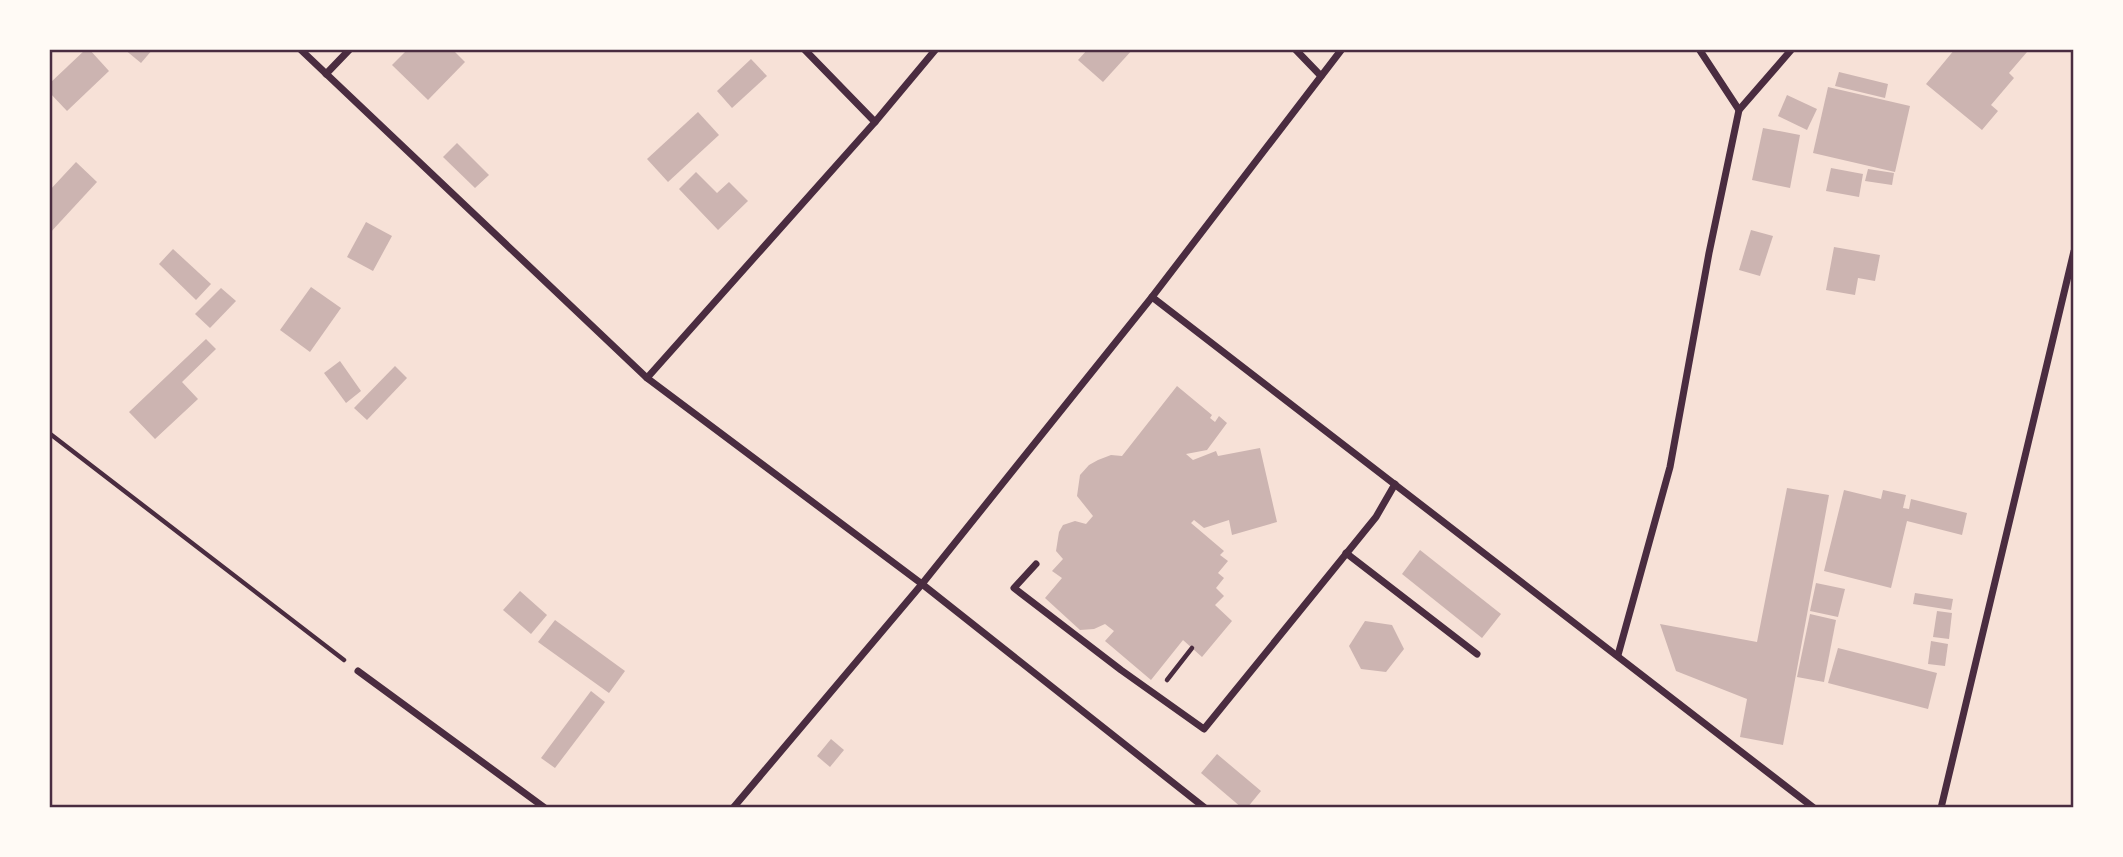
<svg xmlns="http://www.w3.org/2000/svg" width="2123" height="857" font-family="'Sofia Sans Condensed',sans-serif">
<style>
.building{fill:#ccb4b1}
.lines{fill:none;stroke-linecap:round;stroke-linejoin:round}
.path{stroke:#4a2c40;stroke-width:4.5}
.minor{stroke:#4a2c40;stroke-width:7}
.neatline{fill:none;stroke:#4a2c40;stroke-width:2.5}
</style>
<rect width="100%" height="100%" fill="#f7e1d7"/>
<g class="building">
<path d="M86 49H89L109 71 67 111 49 92V84Z"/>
<path d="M124 49H153L141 63Z"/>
<path d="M408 49H452L465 62 428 100 392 65Z"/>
<path d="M1088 49H1133L1103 82 1078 60Z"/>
<path d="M1955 49H2024L2027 52 2009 73 2014 78 1991 105 1998 111 1982 130 1926 84Z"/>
<path d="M751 59 767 76 732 108 717 91Z"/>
<path d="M1839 72 1888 84 1885 98 1835 86Z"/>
<path d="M1828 87 1910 106 1895 172 1813 153Z"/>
<path d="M1787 95 1817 109 1807 130 1778 116Z"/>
<path d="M698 112 719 135 668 182 647 159Z"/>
<path d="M1763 128 1800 135 1790 188 1752 180Z"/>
<path d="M457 143 489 175 475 188 443 157Z"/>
<path d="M76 162 97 182 49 234V191Z"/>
<path d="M1831 168 1863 174 1859 197 1826 191Z"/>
<path d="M1868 169 1894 173 1892 185 1865 181Z"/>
<path d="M696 172 717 193 729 182 748 201 718 230 679 189Z"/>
<path d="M366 222 392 236 373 271 347 257Z"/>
<path d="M1751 230 1773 236 1760 276 1739 270Z"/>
<path d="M1834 247 1880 255 1875 281 1858 278 1855 295 1826 290Z"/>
<path d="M173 249 211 284 196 300 159 264Z"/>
<path d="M311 287 341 308 310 352 280 330Z"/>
<path d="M221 288 236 301 210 328 195 314Z"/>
<path d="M206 339 216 349 182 382 198 399 155 439 129 412Z"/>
<path d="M340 361 361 391 346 403 324 373Z"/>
<path d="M395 366 407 378 367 420 354 408Z"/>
<path d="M1177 386 1212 415 1210 418 1215 422 1219 416 1227 423 1207 450 1186 454 1193 460 1216 451 1218 456 1260 448 1277 522 1232 535 1229 520 1204 528 1194 520 1191 523 1224 551 1220 555 1228 561 1218 573 1224 578 1216 588 1224 596 1215 605 1232 621 1202 657 1183 640 1151 680 1105 641 1114 631 1105 624 1094 629 1080 630 1045 598 1062 578 1052 571 1063 559 1056 551 1059 532 1063 525 1075 521 1086 524 1093 516 1077 496 1080 475 1089 465 1098 460 1111 455 1122 456Z"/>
<path d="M1787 488 1829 495 1783 745 1740 737 1747 699 1676 671 1660 624 1757 642Z"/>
<path d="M1844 490 1881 499 1883 490 1906 495 1903 508 1909 509 1911 499 1967 513 1962 535 1907 521 1891 588 1824 571Z"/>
<path d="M1420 550 1501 614 1482 638 1402 574Z"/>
<path d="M1816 583 1845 589 1838 617 1810 611Z"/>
<path d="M520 591 547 615 531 634 503 610Z"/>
<path d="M1915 593 1953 599 1951 610 1913 604Z"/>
<path d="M1937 611 1952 613 1949 639 1933 637Z"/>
<path d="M1810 614 1836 620 1824 682 1797 677Z"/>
<path d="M555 620 625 671 609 693 538 642Z"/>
<path d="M1365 621 1392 625 1404 649 1386 672 1361 669 1349 646Z"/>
<path d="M1931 641 1948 644 1945 666 1928 664Z"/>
<path d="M1838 648 1937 673 1928 709 1828 683Z"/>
<path d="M591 691 605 702 555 768 541 758Z"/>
<path d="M831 739 844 750 830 767 817 756Z"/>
<path d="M1217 754 1261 791 1247 808H1242L1201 773Z"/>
</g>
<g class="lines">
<g class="path">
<path d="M49 433 344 660"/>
<path d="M1167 680 1192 648"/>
</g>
<g class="minor">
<path d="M300 49 647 378 922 584 1205 808"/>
<path d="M804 49 875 122"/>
<path d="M1295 49 1321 76"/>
<path d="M1699 49 1739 110"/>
<path d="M326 74 350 49"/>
<path d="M1152 297 1814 808"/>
<path d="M647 378 875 122 936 49"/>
<path d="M1346 553 1477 654"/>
<path d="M1036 564 1014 588 1121 670 1204 729 1376 517 1395 484"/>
<path d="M1618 655 1670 467 1709 253 1739 110 1792 49"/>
<path d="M358 671 545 808"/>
<path d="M733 808 922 584 1152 297 1342 49"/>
<path d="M1941 808 2074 251"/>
</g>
</g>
<rect width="2123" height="857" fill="none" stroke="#fffaf5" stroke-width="102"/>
<rect x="51" y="51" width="2021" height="755" class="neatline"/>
</svg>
